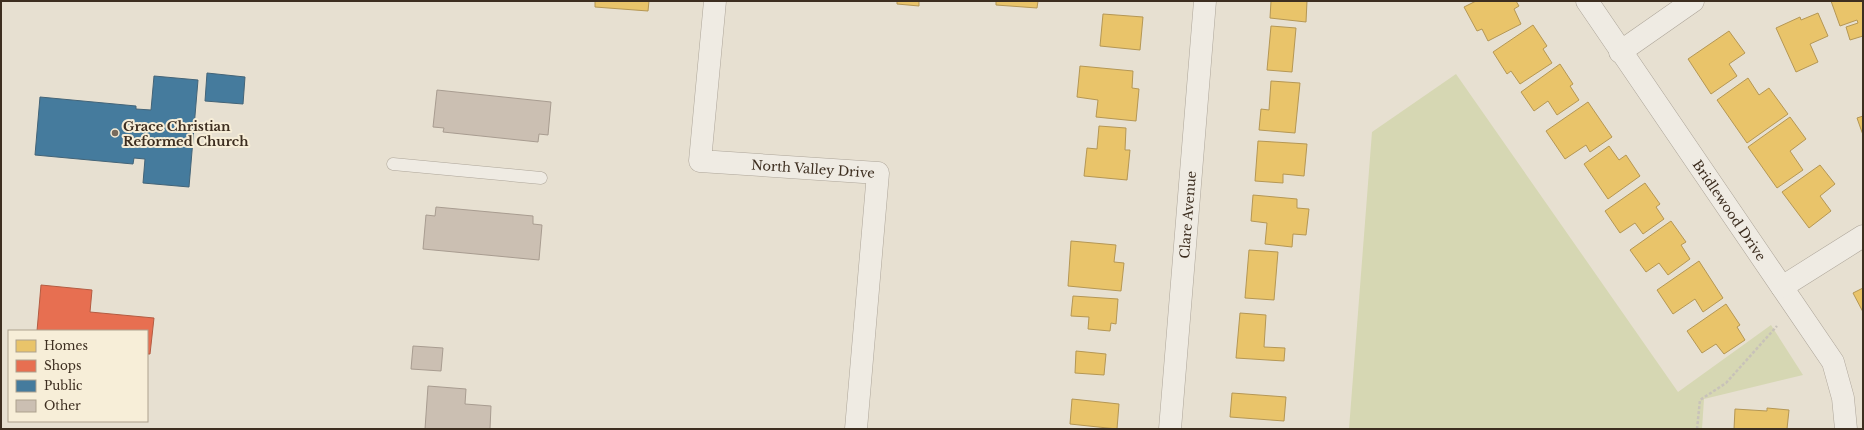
<svg xmlns="http://www.w3.org/2000/svg" width="1864" height="430" font-family="'Libre Baskerville',serif">
<style>
.green{fill:#d6d7b3}
.homes{fill:#e9c46a;stroke:#b59754}
.shops{fill:#e76f51;stroke:#b45c42}
.public{fill:#457b9d;stroke:#436478}
.building{fill:#cbbfb2;stroke:#a89c90}
.lines{fill:none;stroke-linecap:round;stroke-linejoin:round}
.service-casing{stroke:#ada599;stroke-width:13}
.minor-casing{stroke:#ada599;stroke-width:23}
.tertiary-casing{stroke:#ada599;stroke-width:23}
.path{stroke:#c8c2b9;stroke-width:2.5;stroke-dasharray:3 2;stroke-linecap:butt}
.service{stroke:#efebe3;stroke-width:12}
.minor{stroke:#efebe3;stroke-width:22}
.tertiary{stroke:#efebe3;stroke-width:22}
.poi-dot{fill:#786c5e;stroke:#f7eed8;stroke-width:1.5}
.labels{text-anchor:middle;stroke-width:4;stroke-linejoin:round;paint-order:stroke}
.poi-label{font-size:13px;font-weight:bold;fill:#3d2e20;stroke:#f7eed8;text-anchor:start}
.street-label{font-size:13px;fill:#3d2e20;stroke:#f7eed8}
</style>
<rect width="100%" height="100%" fill="#e7e0d1"/>
<path class="green" d="M1456 74 1678 392 1771 325 1803 375 1704 399 1702 429H1349L1372 132Z"/>
<g class="homes">
<path d="M595 1H649L648 11 595 7Z"/>
<path d="M897 1H919V6L897 4Z"/>
<path d="M996 1H1038L1037 8 996 5Z"/>
<path d="M1271 1H1307L1306 22 1270 18Z"/>
<path d="M1476 1H1516L1519 6 1514 9 1521 24 1488 41 1482 29 1477 31 1464 7Z"/>
<path d="M1831 1H1863V36L1850 40 1846 27 1858 23 1857 20 1840 26Z"/>
<path d="M1818 13 1828 36 1810 44 1818 62 1796 72 1776 28 1800 17 1801 20Z"/>
<path d="M1103 14 1143 17 1140 50 1100 46Z"/>
<path d="M1533 25 1547 46 1543 49 1552 63 1520 84 1511 71 1507 74 1493 52Z"/>
<path d="M1271 26 1296 28 1292 72 1267 70Z"/>
<path d="M1729 31 1745 53 1729 64 1737 76 1711 94 1688 59Z"/>
<path d="M1560 64 1573 84 1570 86 1579 100 1557 115 1548 101 1534 111 1521 92Z"/>
<path d="M1080 66 1133 71 1132 88 1139 89 1136 121 1096 117 1098 100 1077 97Z"/>
<path d="M1748 78 1759 95 1769 88 1788 114 1747 143 1717 100Z"/>
<path d="M1271 81 1300 83 1295 133 1259 130 1261 109 1269 110Z"/>
<path d="M1588 102 1612 137 1590 152 1586 145 1565 159 1546 131Z"/>
<path d="M1863 116V135L1857 118Z"/>
<path d="M1790 117 1806 139 1790 151 1803 170 1777 188 1748 147Z"/>
<path d="M1099 126 1126 128 1125 150H1130L1127 180 1084 176 1087 148 1097 149Z"/>
<path d="M1258 141 1307 144 1304 176 1283 174V183L1255 181Z"/>
<path d="M1609 146 1619 160 1626 155 1640 176 1608 199 1584 164Z"/>
<path d="M1820 165 1835 184 1820 196 1831 211 1809 228 1782 192Z"/>
<path d="M1645 183 1660 204 1656 207 1664 219 1643 234 1635 223 1620 233 1605 211Z"/>
<path d="M1253 195 1297 199V208L1309 209 1306 235 1293 234 1292 247 1265 244 1267 223 1251 221Z"/>
<path d="M1671 221 1686 242 1681 245 1690 259 1668 275 1659 263 1646 272 1630 250Z"/>
<path d="M1071 241 1116 245 1114 262 1124 263 1121 291 1068 286Z"/>
<path d="M1249 250 1278 252 1274 300 1245 298Z"/>
<path d="M1699 261 1723 298 1703 312 1695 299 1673 314 1657 290Z"/>
<path d="M1863 288V312L1853 293Z"/>
<path d="M1073 296 1118 299 1116 324 1111 323 1110 331 1088 329 1089 317 1071 316Z"/>
<path d="M1726 304 1740 325 1737 327 1745 340 1724 354 1716 344 1702 353 1687 331Z"/>
<path d="M1240 313 1266 315 1264 347 1285 348 1284 361 1236 358Z"/>
<path d="M1076 351 1106 354 1104 375 1075 373Z"/>
<path d="M1232 393 1286 397 1284 421 1230 417Z"/>
<path d="M1072 399 1119 404 1117 429 1070 424Z"/>
<path d="M1767 408 1789 410 1787 429H1734L1735 409 1767 411Z"/>
</g>
<path class="shops" d="M41 285 92 290 90 312 154 318 150 354H147V331H37Z"/>
<g class="public">
<path d="M207 73 245 77 243 104 205 101Z"/>
<path d="M154 76 198 80 189 187 143 183 145 159 134 158 133 164 35 155 40 97 136 106V109L151 110Z"/>
</g>
<g class="building">
<path d="M437 90 551 102 548 135 539 134 538 142 443 132 444 128 433 127Z"/>
<path d="M436 207 533 216V224L542 225 539 260 423 249 426 215 435 216Z"/>
<path d="M413 346 443 348 441 371 411 369Z"/>
<path d="M428 386 466 389 465 404 491 406 490 429H425Z"/>
</g>
<g class="lines">
<g class="service-casing">
<path id="service" d="M393 164 541 178"/>
</g>
<g class="minor-casing">
<g id="minor">
<path id="s1" d="M715 1 700 161 878 173 856 429"/>
<path id="s2" d="M1587 1 1833 362 1843 398 1846 429"/>
<path d="M1620 52 1693 1"/>
<path d="M1782 287 1863 236"/>
</g>
</g>
<g class="tertiary-casing">
<g id="tertiary">
<path id="s3" d="M1170 429 1205 1"/>
</g>
</g>
<path class="path" d="M1697 429 1700 400 1726 383 1777 326"/>
<use href="#service" class="service"/>
<use href="#minor" class="minor"/>
<use href="#tertiary" class="tertiary"/>
</g>
<circle class="poi-dot" cx="115" cy="133" r="4"/>
<g class="labels">
<g class="poi-label">
<text x="123" y="131">Grace Christian<tspan x="123" dy="15">Reformed Church</tspan></text>
</g>
<g class="street-label">
<text dy="5" stroke="none"><textPath href="#s1" startOffset="274">North Valley Drive</textPath></text>
<text dy="5" stroke="none"><textPath href="#s2" startOffset="253">Bridlewood Drive</textPath></text>
<text dy="5" stroke="none"><textPath href="#s3" startOffset="215">Clare Avenue</textPath></text>
</g>
</g>
<rect width="1864" height="430" fill="none" stroke="#3d2e20" stroke-width="4"/>
<rect x="8" y="330" width="140" height="92" fill="#f7eed8" stroke="#ada18e"/>
<rect x="16" y="340" width="20" height="12" fill="#e9c46a" stroke="#ada18e"/>
<text x="44" y="350" font-size="12" fill="#3d2e20">Homes</text>
<rect x="16" y="360" width="20" height="12" fill="#e76f51" stroke="#ada18e"/>
<text x="44" y="370" font-size="12" fill="#3d2e20">Shops</text>
<rect x="16" y="380" width="20" height="12" fill="#457b9d" stroke="#ada18e"/>
<text x="44" y="390" font-size="12" fill="#3d2e20">Public</text>
<rect x="16" y="400" width="20" height="12" fill="#cbbfb2" stroke="#ada18e"/>
<text x="44" y="410" font-size="12" fill="#3d2e20">Other</text>
</svg>
